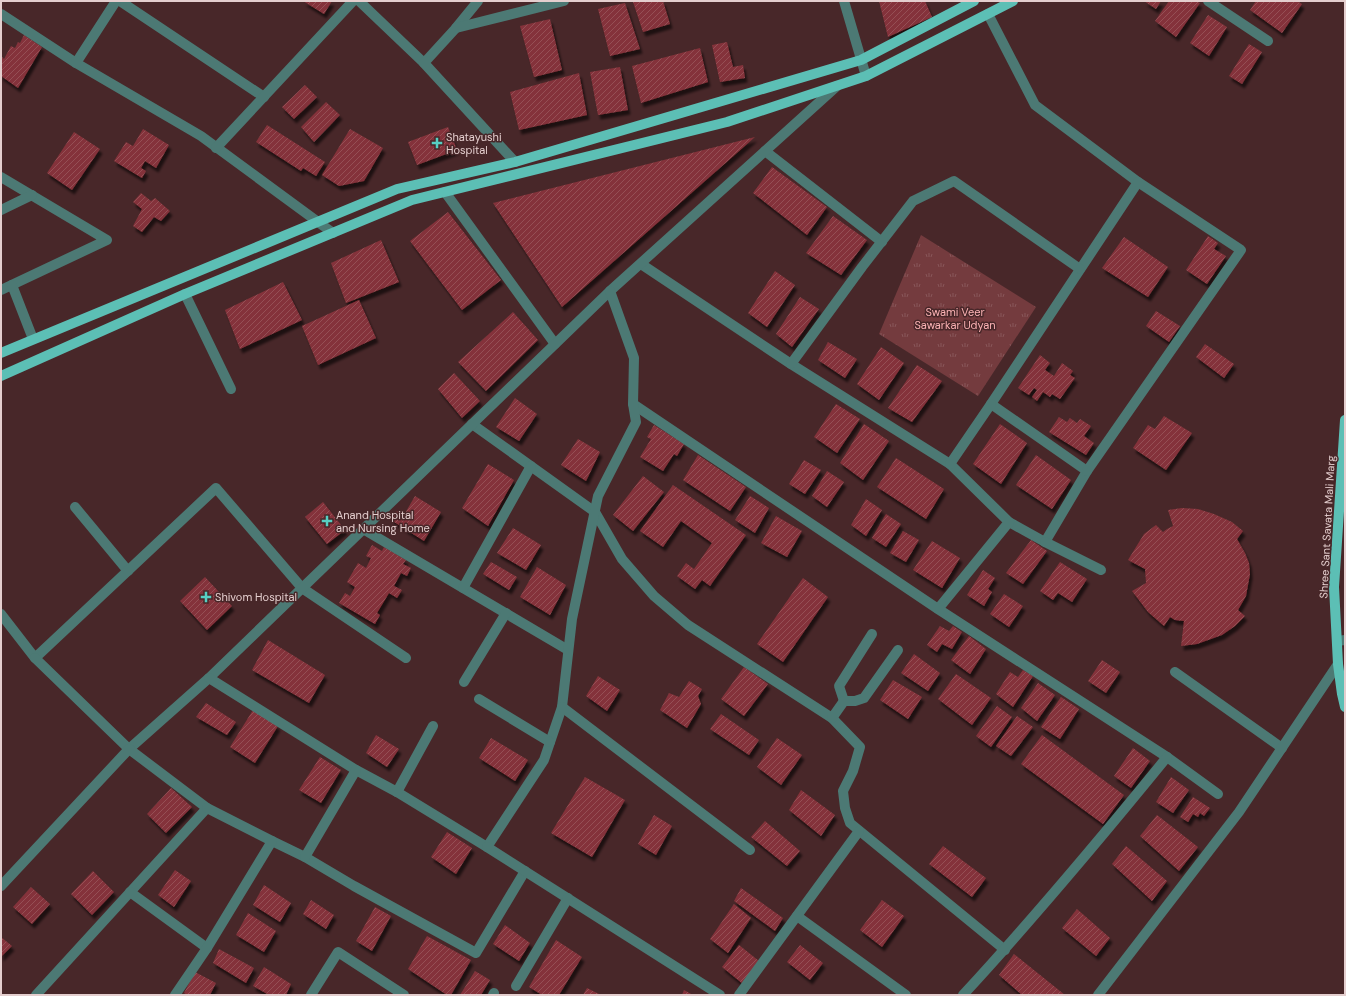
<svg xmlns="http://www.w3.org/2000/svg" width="1346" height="996" font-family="'DM Sans',sans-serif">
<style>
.grass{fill:url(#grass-tufts)}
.building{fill:url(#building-hatch);filter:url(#shadow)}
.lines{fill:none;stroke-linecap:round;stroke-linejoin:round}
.minor{stroke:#4c7974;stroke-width:10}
.major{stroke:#5cbfb5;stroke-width:10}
.poi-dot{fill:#57cec2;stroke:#482729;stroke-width:1.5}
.labels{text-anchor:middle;stroke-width:3;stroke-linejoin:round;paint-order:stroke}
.poi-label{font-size:11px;fill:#e4cece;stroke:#482729;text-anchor:start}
.park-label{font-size:11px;fill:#fbb2b4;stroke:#482729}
.street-label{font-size:11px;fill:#e4cece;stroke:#482729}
</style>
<defs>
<pattern id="grass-tufts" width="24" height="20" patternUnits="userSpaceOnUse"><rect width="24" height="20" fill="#743b3e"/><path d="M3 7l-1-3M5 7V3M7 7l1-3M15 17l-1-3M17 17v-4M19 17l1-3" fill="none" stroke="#885659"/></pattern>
<pattern id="building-hatch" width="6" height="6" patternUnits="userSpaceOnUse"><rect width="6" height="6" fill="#84333a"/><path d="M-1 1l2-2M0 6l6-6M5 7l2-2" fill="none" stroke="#954f55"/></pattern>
<filter id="shadow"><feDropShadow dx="2.5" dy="4.5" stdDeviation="1" flood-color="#0009"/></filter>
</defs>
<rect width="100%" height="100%" fill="#482729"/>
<path class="grass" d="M921 235 1036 307 978 396 879 334Z"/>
<g class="building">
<path d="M303 1H332L324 14Z"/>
<path d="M634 1H663L670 24 643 32 633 2Z"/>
<path d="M879 1H925L932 17 888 37Z"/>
<path d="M1144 1H1161L1156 9Z"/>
<path d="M1169 1H1196L1200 3 1176 37 1155 21Z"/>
<path d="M1256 1H1297L1302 4 1282 33 1250 10Z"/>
<path d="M625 3 640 49 610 56 598 9Z"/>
<path d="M1208 15 1227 27 1209 56 1190 43Z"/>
<path d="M550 19 562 70 534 77 520 26Z"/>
<path d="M24 35 42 47 18 88 1 76V58L2 57 4 59 11 46 15 48 18 42 20 43Z"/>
<path d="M727 42 733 67 743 65 745 78 720 82 712 45Z"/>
<path d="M1249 44 1262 52 1242 84 1229 76Z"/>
<path d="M700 48 708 82 641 103 632 66Z"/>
<path d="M620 67 628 110 598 115 590 72Z"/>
<path d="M579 73 587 115 519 130 510 92Z"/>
<path d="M305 85 317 97 294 119 282 107Z"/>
<path d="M326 102 340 115 314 142 301 127Z"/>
<path d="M267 125 325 162 316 176 303 168 301 171 256 142Z"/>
<path d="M448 127 457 150 417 165 408 142Z"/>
<path d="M143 129 169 145 156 168 145 161 141 168 146 171 142 178 114 161 126 142 133 146Z"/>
<path d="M350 129 383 148 364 181 339 186 322 175Z"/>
<path d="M74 132 100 149 72 190 47 173Z"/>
<path d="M755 137 562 307 493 203Z"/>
<path d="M772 167 827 207 807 235 753 193Z"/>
<path d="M141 193 151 201 155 198 170 211 161 221 154 217 142 232 133 226 142 209 133 202Z"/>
<path d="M448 212 501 280 462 310 410 241Z"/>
<path d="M833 216 867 240 841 275 806 253Z"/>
<path d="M1208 236 1218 243 1214 249 1226 256 1207 284 1186 270Z"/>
<path d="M1124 237 1168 267 1148 297 1102 268Z"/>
<path d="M381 240 399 282 346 303 331 263Z"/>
<path d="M775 271 795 285 767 327 748 313Z"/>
<path d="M283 282 302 320 240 349 225 310Z"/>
<path d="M800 297 819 309 792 347 776 334Z"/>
<path d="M359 300 376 338 318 365 302 326Z"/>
<path d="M1156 311 1180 326 1169 342 1146 326Z"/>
<path d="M513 312 538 340 486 391 458 362Z"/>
<path d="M828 342 857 359 845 378 818 360Z"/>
<path d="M1205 344 1234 364 1224 378 1196 357Z"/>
<path d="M881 347 904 363 879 400 857 384Z"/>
<path d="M1040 355 1050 363 1045 370 1054 376 1062 363 1073 371 1070 375 1075 378 1060 399 1052 394 1050 397 1043 392 1037 401 1032 397 1037 390 1034 388 1029 395 1018 388Z"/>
<path d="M917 365 942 381 912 422 888 408Z"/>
<path d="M454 373 480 401 462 418 438 389Z"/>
<path d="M515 398 537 414 519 441 496 427Z"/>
<path d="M836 404 860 419 837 453 814 437Z"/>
<path d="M1164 416 1192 433 1166 470 1133 448 1148 425 1155 429Z"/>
<path d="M1059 417 1067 422 1070 418 1077 423 1080 419 1091 426 1084 436 1094 443 1086 455 1049 432Z"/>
<path d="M864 424 889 441 863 480 840 463Z"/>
<path d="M1000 424 1027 443 1001 484 973 464Z"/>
<path d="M654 425 684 444 677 456 674 454 663 471 640 457 651 439 647 437Z"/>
<path d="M578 439 600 452 586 481 561 465Z"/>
<path d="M698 455 746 487 730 511 683 480Z"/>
<path d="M1036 455 1071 480 1052 509 1016 485Z"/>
<path d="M896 458 944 489 926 519 877 487Z"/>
<path d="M804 460 821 470 805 494 789 484Z"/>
<path d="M488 464 514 480 488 526 462 508Z"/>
<path d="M827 471 844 482 827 507 812 496Z"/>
<path d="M643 476 664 492 633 531 613 515Z"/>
<path d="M673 485 746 535 710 586 702 580 695 589 677 576 686 563 694 569 712 543 681 521 663 547 640 531Z"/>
<path d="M415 496 441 512 424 541 391 520 397 511 404 515Z"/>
<path d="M750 496 769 508 755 533 735 520Z"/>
<path d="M866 499 882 510 866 536 851 525Z"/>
<path d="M323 502 345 530 327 544 305 517Z"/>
<path d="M1182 508 1198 509 1214 514 1232 522 1243 531 1237 539 1245 553 1249 563 1250 574 1246 596 1238 610 1245 616 1235 626 1222 635 1197 644 1181 646 1184 621 1175 620 1170 617 1164 626 1148 612 1132 591 1146 583 1145 569 1128 560 1144 534 1156 525 1163 532 1167 529 1173 526 1168 510Z"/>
<path d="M886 514 901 524 886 547 872 538Z"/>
<path d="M776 516 802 531 787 557 761 543Z"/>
<path d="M513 528 541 545 526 570 497 553Z"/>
<path d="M903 531 919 540 906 562 890 553Z"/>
<path d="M1031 540 1047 551 1023 584 1006 573Z"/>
<path d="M932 541 960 558 942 588 913 570Z"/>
<path d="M372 545 382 551 384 547 406 560 403 564 411 568 407 576 401 573 394 586 402 590 397 598 389 593 377 613 380 615 375 624 339 603 345 593 350 596 355 587 347 582 358 563 366 568 371 558 366 556Z"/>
<path d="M491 562 517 577 509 590 483 574Z"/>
<path d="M1060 562 1087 579 1072 602 1058 593 1053 600 1040 591Z"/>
<path d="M537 567 566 585 550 615 520 597Z"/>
<path d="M983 570 995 578 988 589 992 592 984 606 967 595Z"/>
<path d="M205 577 232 606 207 630 180 601Z"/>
<path d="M803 578 828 597 783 662 757 644Z"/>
<path d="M1004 594 1023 606 1009 627 990 614Z"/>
<path d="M940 626 949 631 953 626 962 632 952 649 942 644 937 652 927 645Z"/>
<path d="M969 636 986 649 970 674 951 660Z"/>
<path d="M268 640 325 675 309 703 252 670Z"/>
<path d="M914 654 940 673 928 691 901 673Z"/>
<path d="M1102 660 1120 672 1106 693 1088 681Z"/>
<path d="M744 667 768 684 744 716 721 699Z"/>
<path d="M1023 670 1033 676 1013 707 996 694 1010 672 1018 677Z"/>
<path d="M956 674 991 698 972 725 938 699Z"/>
<path d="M598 676 620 690 607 711 586 696Z"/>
<path d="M893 680 922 697 908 719 880 700Z"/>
<path d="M689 681 702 689 698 696 701 704 687 728 660 710 669 693 679 697Z"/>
<path d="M1038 683 1055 695 1037 721 1021 708Z"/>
<path d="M1061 697 1079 709 1060 739 1041 727Z"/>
<path d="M206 703 236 722 227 735 196 717Z"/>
<path d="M997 706 1012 717 991 747 976 736Z"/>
<path d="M253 710 278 726 255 763 230 747Z"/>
<path d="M721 714 759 740 749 755 710 729Z"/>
<path d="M1017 716 1033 727 1011 756 996 746Z"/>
<path d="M376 735 399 749 387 767 366 753Z"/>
<path d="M1042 735 1124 795 1103 824 1021 764Z"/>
<path d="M491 738 528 760 515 781 479 758Z"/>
<path d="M777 738 802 755 781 785 757 767Z"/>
<path d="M1133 748 1150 761 1131 788 1114 776Z"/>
<path d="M320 757 341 770 321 803 299 790Z"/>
<path d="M585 777 625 800 592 857 551 833Z"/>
<path d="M1171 777 1189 790 1173 813 1156 802Z"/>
<path d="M171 788 192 807 166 833 147 814Z"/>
<path d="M801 790 835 815 821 836 789 810Z"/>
<path d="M1193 797 1210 808 1204 816 1200 813 1198 817 1193 814 1188 822 1180 817Z"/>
<path d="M654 815 672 826 656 855 638 844Z"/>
<path d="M1157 815 1198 847 1179 871 1140 836Z"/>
<path d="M765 821 800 851 787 866 751 837Z"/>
<path d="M447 832 472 848 456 874 431 857Z"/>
<path d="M943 846 986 878 972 897 929 864Z"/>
<path d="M1126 846 1167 881 1152 901 1112 864Z"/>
<path d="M175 870 191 881 174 907 158 895Z"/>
<path d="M93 871 114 892 92 915 71 894Z"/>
<path d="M264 885 291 903 280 922 253 905Z"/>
<path d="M31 887 50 904 32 924 13 907Z"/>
<path d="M741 888 783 918 775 931 734 901Z"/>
<path d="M311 900 334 915 326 929 303 914Z"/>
<path d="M882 900 904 916 882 947 860 930Z"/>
<path d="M734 904 751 918 728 953 710 939Z"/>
<path d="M375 907 391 916 372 951 356 941Z"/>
<path d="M1077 909 1110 938 1096 956 1062 928Z"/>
<path d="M248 913 276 931 264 952 236 935Z"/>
<path d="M505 925 530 943 519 961 493 944Z"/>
<path d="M427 936 471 960 451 995H447L408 969Z"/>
<path d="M1 937 12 946 1 957Z"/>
<path d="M556 940 582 957 559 995H542L529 987Z"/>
<path d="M739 945 759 961 743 984 722 967Z"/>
<path d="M800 945 823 963 810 980 787 962Z"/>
<path d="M219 949 254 968 246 983 213 963Z"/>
<path d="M1014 954 1065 995H1022L999 975Z"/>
<path d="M264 967 291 984 286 995H269L253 986Z"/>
<path d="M475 971 490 980 481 995H460Z"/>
<path d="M195 972 216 983 210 995H187L184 993Z"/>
<path d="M587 988 601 995H583Z"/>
<path d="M684 990 693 995H682Z"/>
</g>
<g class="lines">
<g class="minor">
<path d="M120 1 264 97"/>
<path d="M359 1 424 63"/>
<path d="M844 1 866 76"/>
<path d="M1208 1 1268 41"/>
<path d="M1 14 76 63 201 136 333 233"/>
<path d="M988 14 1035 105 1138 182 991 404 1087 471 1045 542 1009 522"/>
<path d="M456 28 478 1"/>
<path d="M76 63 116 1"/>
<path d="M216 148 353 1"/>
<path d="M765 151 882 242"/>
<path d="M515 162 424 63 456 28 564 1"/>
<path d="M1 177 107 240 1 290"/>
<path d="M445 192 555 344"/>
<path d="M1 210 32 195"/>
<path d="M641 264 791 364 950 464 1009 522 938 609"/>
<path d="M12 285 33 339"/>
<path d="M185 294 231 389"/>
<path d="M791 364 862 267 913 201 954 181 1080 269"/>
<path d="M633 404 938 609 1167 757 1218 794"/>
<path d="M472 424 595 512 622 559 654 596 688 625 832 718 860 747 853 771 843 791 845 808 850 823 1005 950"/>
<path d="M950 464 991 404"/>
<path d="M1087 471 1241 250 1138 182"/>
<path d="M75 507 128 571"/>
<path d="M363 529 568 650"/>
<path d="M1045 542 1101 570"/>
<path d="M463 588 531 466"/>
<path d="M1 614 35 658 216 488 302 588 406 658"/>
<path d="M1337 641 1345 640"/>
<path d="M35 658 129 749 209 678 610 291 837 86"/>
<path d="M1175 672 1282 748"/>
<path d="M209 678 356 770 397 792 487 847 544 760 562 707 572 619 598 496 636 422 633 404 634 358 610 291"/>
<path d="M464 682 506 613"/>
<path d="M479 699 550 742"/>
<path d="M844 701 839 686 872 634"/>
<path d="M562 707 750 850"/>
<path d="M832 718 844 701H855L864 698 898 650"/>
<path d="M397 792 433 726"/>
<path d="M272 841 305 857 354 886 476 953 525 871"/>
<path d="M487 847 720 995"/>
<path d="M305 857 356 770"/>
<path d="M1 886 129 749 207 808 36 995"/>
<path d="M130 892 207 948"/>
<path d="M797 916 906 995"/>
<path d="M516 986 568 898"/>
<path d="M175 995 207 948 272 841 207 808"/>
<path d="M311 995 338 952 404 995"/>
<path d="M493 995 494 993"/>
<path d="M739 995 859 831"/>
<path d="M963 995C1034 918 1101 838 1167 757"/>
<path d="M1098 995 1239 812 1338 664"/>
</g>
<g class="major">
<path d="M1 353 397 189 515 162 861 60 974 1"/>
<path d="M1 376 185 294 412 200 727 122 866 76 1013 1"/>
<path d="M1345 420 1334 587 1338 664 1342 694 1345 707"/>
</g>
</g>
<g class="poi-dot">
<path d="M435 137h4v4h4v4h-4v4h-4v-4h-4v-4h4z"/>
<path d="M325 515h4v4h4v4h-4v4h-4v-4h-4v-4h4z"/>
<path d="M204 591h4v4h4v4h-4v4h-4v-4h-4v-4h4z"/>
</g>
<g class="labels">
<g class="poi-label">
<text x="446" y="141">Shatayushi<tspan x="446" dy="13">Hospital</tspan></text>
<text x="336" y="519">Anand Hospital<tspan x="336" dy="13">and Nursing Home</tspan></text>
<text x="215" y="601">Shivom Hospital</text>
</g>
<g class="park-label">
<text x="955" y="316">Swami Veer<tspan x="955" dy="13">Sawarkar Udyan</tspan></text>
</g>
<g class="street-label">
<text transform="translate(1327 527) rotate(-87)" y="4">Shree Sant Savata Mali Marg</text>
</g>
</g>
<rect width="1346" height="996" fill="none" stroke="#e4cece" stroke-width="4"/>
</svg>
